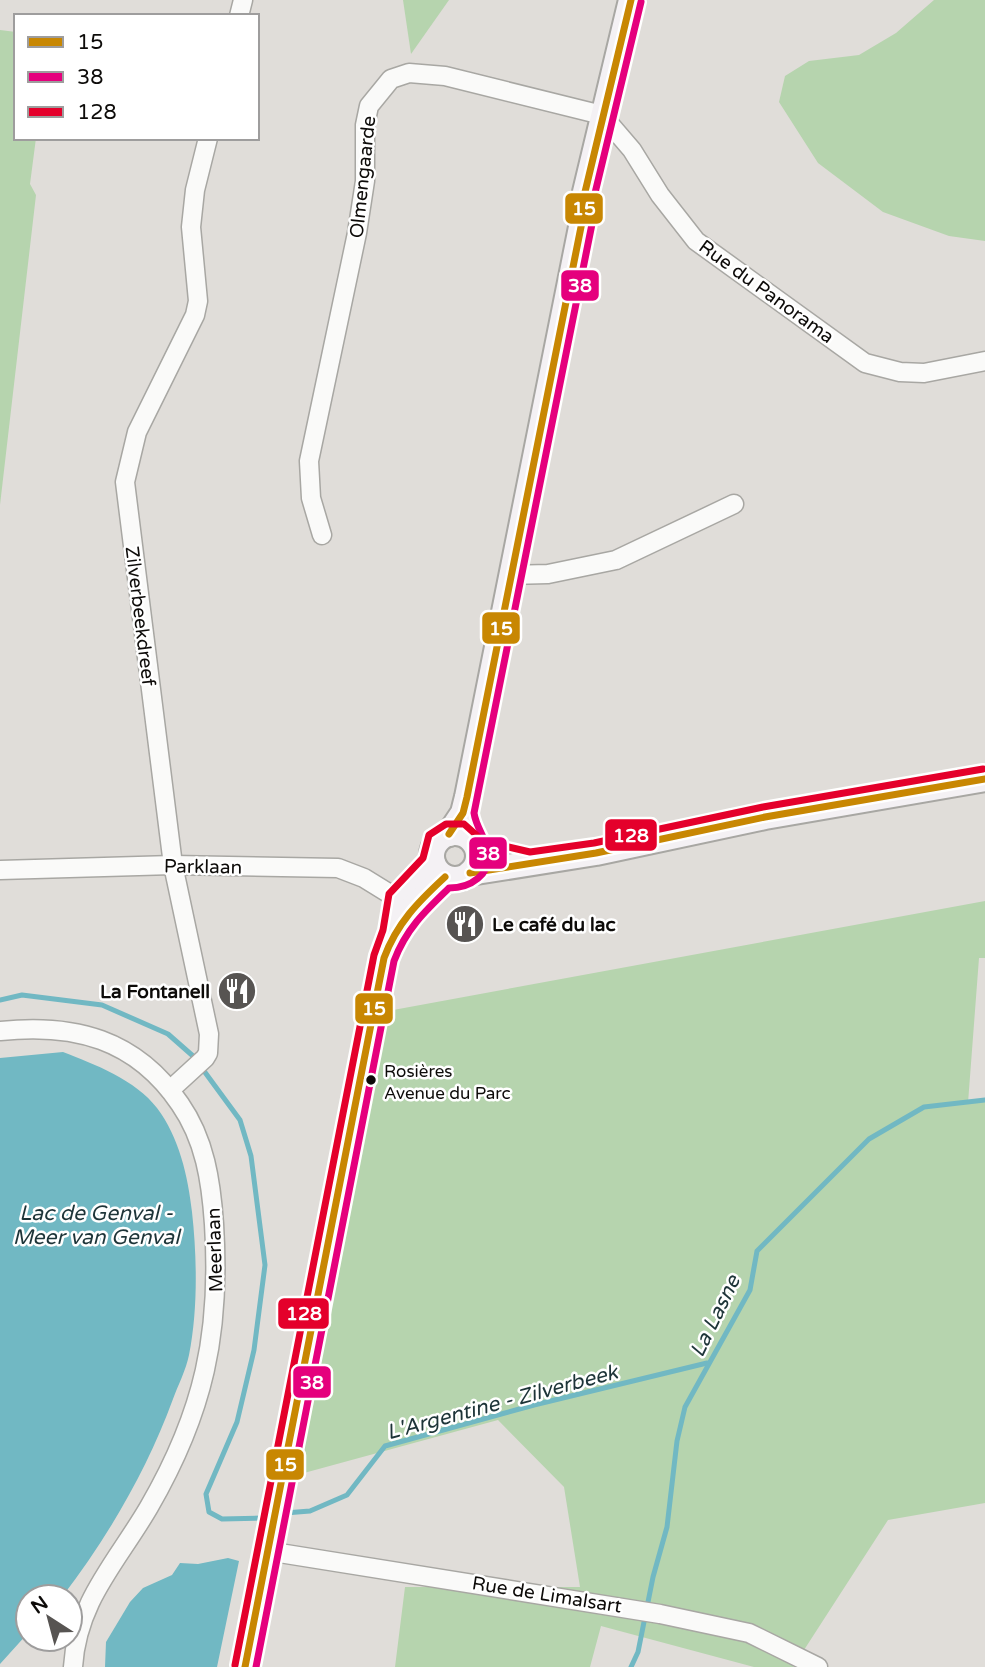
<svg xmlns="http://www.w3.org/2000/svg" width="985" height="1667" font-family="'Varela Round',sans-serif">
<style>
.green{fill:#b6d4ae}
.water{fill:#71b8c3}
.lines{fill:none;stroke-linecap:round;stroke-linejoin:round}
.stream{stroke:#71b8c3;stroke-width:5}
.street-casing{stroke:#a8a7a3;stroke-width:21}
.secondary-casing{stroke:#a8a7a3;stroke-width:28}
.street{stroke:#fafaf9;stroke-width:18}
.secondary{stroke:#f4f1f4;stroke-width:24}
.bus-1-casing{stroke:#fff;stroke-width:12}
.bus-2-casing{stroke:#fff;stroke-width:12}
.bus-3-casing{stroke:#fff;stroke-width:12}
.bus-1{stroke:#c88702;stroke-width:7}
.bus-2{stroke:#e5007d;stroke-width:7}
.bus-3{stroke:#e4002b;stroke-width:7}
.bus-dot{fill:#0d0b09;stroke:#fff;stroke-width:2.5}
.labels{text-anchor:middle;stroke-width:5;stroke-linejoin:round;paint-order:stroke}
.bus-label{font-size:17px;fill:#0d0b09;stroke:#fff;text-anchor:start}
.street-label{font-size:19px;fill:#0d0b09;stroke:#fff}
.poi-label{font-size:19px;font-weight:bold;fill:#0d0b09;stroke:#fff;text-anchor:start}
.water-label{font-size:21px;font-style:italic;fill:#1d3438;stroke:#fff}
.line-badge{stroke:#fff;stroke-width:2.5}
.badge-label{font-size:19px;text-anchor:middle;font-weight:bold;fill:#fff}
</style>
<rect width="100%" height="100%" fill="#e0ddd9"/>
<g class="green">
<path d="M403 0H449L411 54Z"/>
<path d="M934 0H985V241L949 236 883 212 818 163 779 102 785 76 809 61 859 55 896 33Z"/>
<path d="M0 30 16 32V138H36L30 184 36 195 0 505Z"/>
<path d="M985 901V958H979L968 1103 985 1102V1503L888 1520 793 1667H754L601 1626 590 1667H395L405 1587H580L564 1487 498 1420 293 1476 366 1015Z"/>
</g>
<g class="water">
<path d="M63 1052C94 1064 136 1080 157 1108 179 1137 188 1176 192 1212 197 1257 198 1310 189 1355 186 1370 178 1385 173 1399 147 1470 108 1537 62 1597H28V1633L0 1664V1058Z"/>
<path d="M228 1558 239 1561 217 1667H105L106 1642 130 1602 143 1588 172 1575 180 1563 198 1564Z"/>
</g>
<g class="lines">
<g class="stream">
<path d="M0 1000 22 995 102 1005 168 1034 193 1056 240 1120 251 1156 265 1265 254 1350 237 1422 206 1494 209 1512 222 1519 262 1518"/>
<path d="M285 1513 310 1511 347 1495 385 1446 534 1405 707 1363"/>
<path d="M631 1667 638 1652 653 1577 667 1527 677 1441 685 1407 750 1290 757 1251 869 1139 924 1107 985 1100"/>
</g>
<g class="street-casing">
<g id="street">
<path d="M239 16 243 0"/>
<path d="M322 535 311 498 309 461 357 233 365 181V125L369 106 391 79 409 73 445 76 602 115 632 150 660 195 696 241 865 363 900 372 924 373 985 361"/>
<path d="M509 575 548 574 616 560 734 504"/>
<path d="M0 870 173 865 338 868 364 878 398 899"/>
<path d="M0 1031C74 1023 136 1039 180 1104 205 1140 211 1181 214 1224 221 1333 204 1412 149 1507 117 1562 77 1601 73 1667"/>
<path d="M170 1090 205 1058 208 1053 209 1034 173 865 125 482 137 432 195 315 198 301 191 227 195 190 208 138"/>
<path d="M267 1551 660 1614 749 1633 818 1667"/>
</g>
</g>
<g class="secondary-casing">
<g id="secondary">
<circle cx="455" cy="856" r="23"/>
<path d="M449 834 463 813 467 797 584 212 585 192 631 0"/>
<path d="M470 873 596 853 765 817 985 779"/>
<path d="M394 928 398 899 433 863"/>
<path d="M245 1667 363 1076 384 958 393 933 409 911 445 877"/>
</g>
</g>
<use href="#street" class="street"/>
<use href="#secondary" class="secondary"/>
<g class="bus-1-casing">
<g id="bus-1">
<path d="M449 834 463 813 467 797 584 212 585 192 631 0"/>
<path d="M470 873 596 853 765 817 985 779"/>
<path d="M245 1667 384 958C397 923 418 902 445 877"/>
</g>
</g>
<g class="bus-2-casing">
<path id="bus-2" d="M256 1667 394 961C406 929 425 911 449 888 470 888 492 875 488 850 485 837 476 827 474 813L594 214 595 193 641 2"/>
</g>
<g class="bus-3-casing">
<path id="bus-3" d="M235 1665 374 955 383 930 389 894 423 858 429 835 446 824H464L483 841 530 852 594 843 763 807 983 769"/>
</g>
<use href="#bus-1" class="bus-1"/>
<use href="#bus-2" class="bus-2"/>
<use href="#bus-3" class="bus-3"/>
</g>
<defs>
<g id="restaurant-disc" transform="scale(2.0125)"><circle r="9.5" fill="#575452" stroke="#fff"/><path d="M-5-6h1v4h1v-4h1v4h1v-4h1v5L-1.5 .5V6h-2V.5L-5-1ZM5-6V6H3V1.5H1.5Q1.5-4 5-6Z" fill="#fff"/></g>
</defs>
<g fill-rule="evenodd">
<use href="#restaurant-disc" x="465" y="924"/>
<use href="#restaurant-disc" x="237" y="991"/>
</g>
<circle class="bus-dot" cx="371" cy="1080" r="6"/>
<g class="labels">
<g class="bus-label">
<text x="384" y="1077">Rosières<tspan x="384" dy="22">Avenue du Parc</tspan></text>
</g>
<g class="street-label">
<text transform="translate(362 177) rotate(-84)" y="7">Olmengaarde</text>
<text transform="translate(767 291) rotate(36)" y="7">Rue du Panorama</text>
<text transform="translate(141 616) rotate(83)" y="7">Zilverbeekdreef</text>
<text transform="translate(203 866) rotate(1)" y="7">Parklaan</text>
<text transform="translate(214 1250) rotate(-92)" y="7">Meerlaan</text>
<text transform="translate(547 1594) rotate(9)" y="7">Rue de Limalsart</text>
</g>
<g class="poi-label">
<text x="492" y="931">Le café du lac</text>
<text x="210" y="998" text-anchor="end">La Fontanell</text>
</g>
<g class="water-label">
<text x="96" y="1220">Lac de Genval -<tspan x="96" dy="24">Meer van Genval</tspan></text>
<text transform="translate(715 1316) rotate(-64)" y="7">La Lasne</text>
<text transform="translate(502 1402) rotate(-15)" y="7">L'Argentine - Zilverbeek</text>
</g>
</g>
<g class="line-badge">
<rect x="564" y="192" width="40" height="33" rx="7" fill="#c88702"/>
<rect x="560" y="269" width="40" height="33" rx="7" fill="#e5007d"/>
<rect x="481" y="611" width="40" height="34" rx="7" fill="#c88702"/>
<rect x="604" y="818" width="54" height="34" rx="7" fill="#e4002b"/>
<rect x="468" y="836" width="40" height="34" rx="7" fill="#e5007d"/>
<rect x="354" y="992" width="40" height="33" rx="7" fill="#c88702"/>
<rect x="277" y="1297" width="53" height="33" rx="7" fill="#e4002b"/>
<rect x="292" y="1365" width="40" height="34" rx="7" fill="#e5007d"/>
<rect x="265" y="1448" width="40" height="33" rx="7" fill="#c88702"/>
</g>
<g class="badge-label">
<text x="584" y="215">15</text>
<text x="580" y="292">38</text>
<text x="501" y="635">15</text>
<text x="631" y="842">128</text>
<text x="488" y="860">38</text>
<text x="374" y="1015">15</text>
<text x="304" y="1320">128</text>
<text x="312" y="1389">38</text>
<text x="285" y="1471">15</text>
</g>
<rect x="14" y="14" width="245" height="126" fill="#ffffff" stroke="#9e9d9d" stroke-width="2"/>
<rect x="28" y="37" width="35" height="10" fill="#c88702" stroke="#9e9d9d" stroke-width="2"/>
<text x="77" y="49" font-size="21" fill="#0d0b09">15</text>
<rect x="28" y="72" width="35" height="10" fill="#e5007d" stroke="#9e9d9d" stroke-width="2"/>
<text x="77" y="84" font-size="21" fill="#0d0b09">38</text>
<rect x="28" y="107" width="35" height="10" fill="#e4002b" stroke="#9e9d9d" stroke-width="2"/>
<text x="77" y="119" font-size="21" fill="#0d0b09">128</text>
<g transform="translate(49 1618) rotate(324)"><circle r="33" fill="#ffffff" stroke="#9e9d9d" stroke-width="2"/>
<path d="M0-5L12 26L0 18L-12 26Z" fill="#575452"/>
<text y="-10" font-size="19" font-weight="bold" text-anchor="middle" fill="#0d0b09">N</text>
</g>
</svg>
